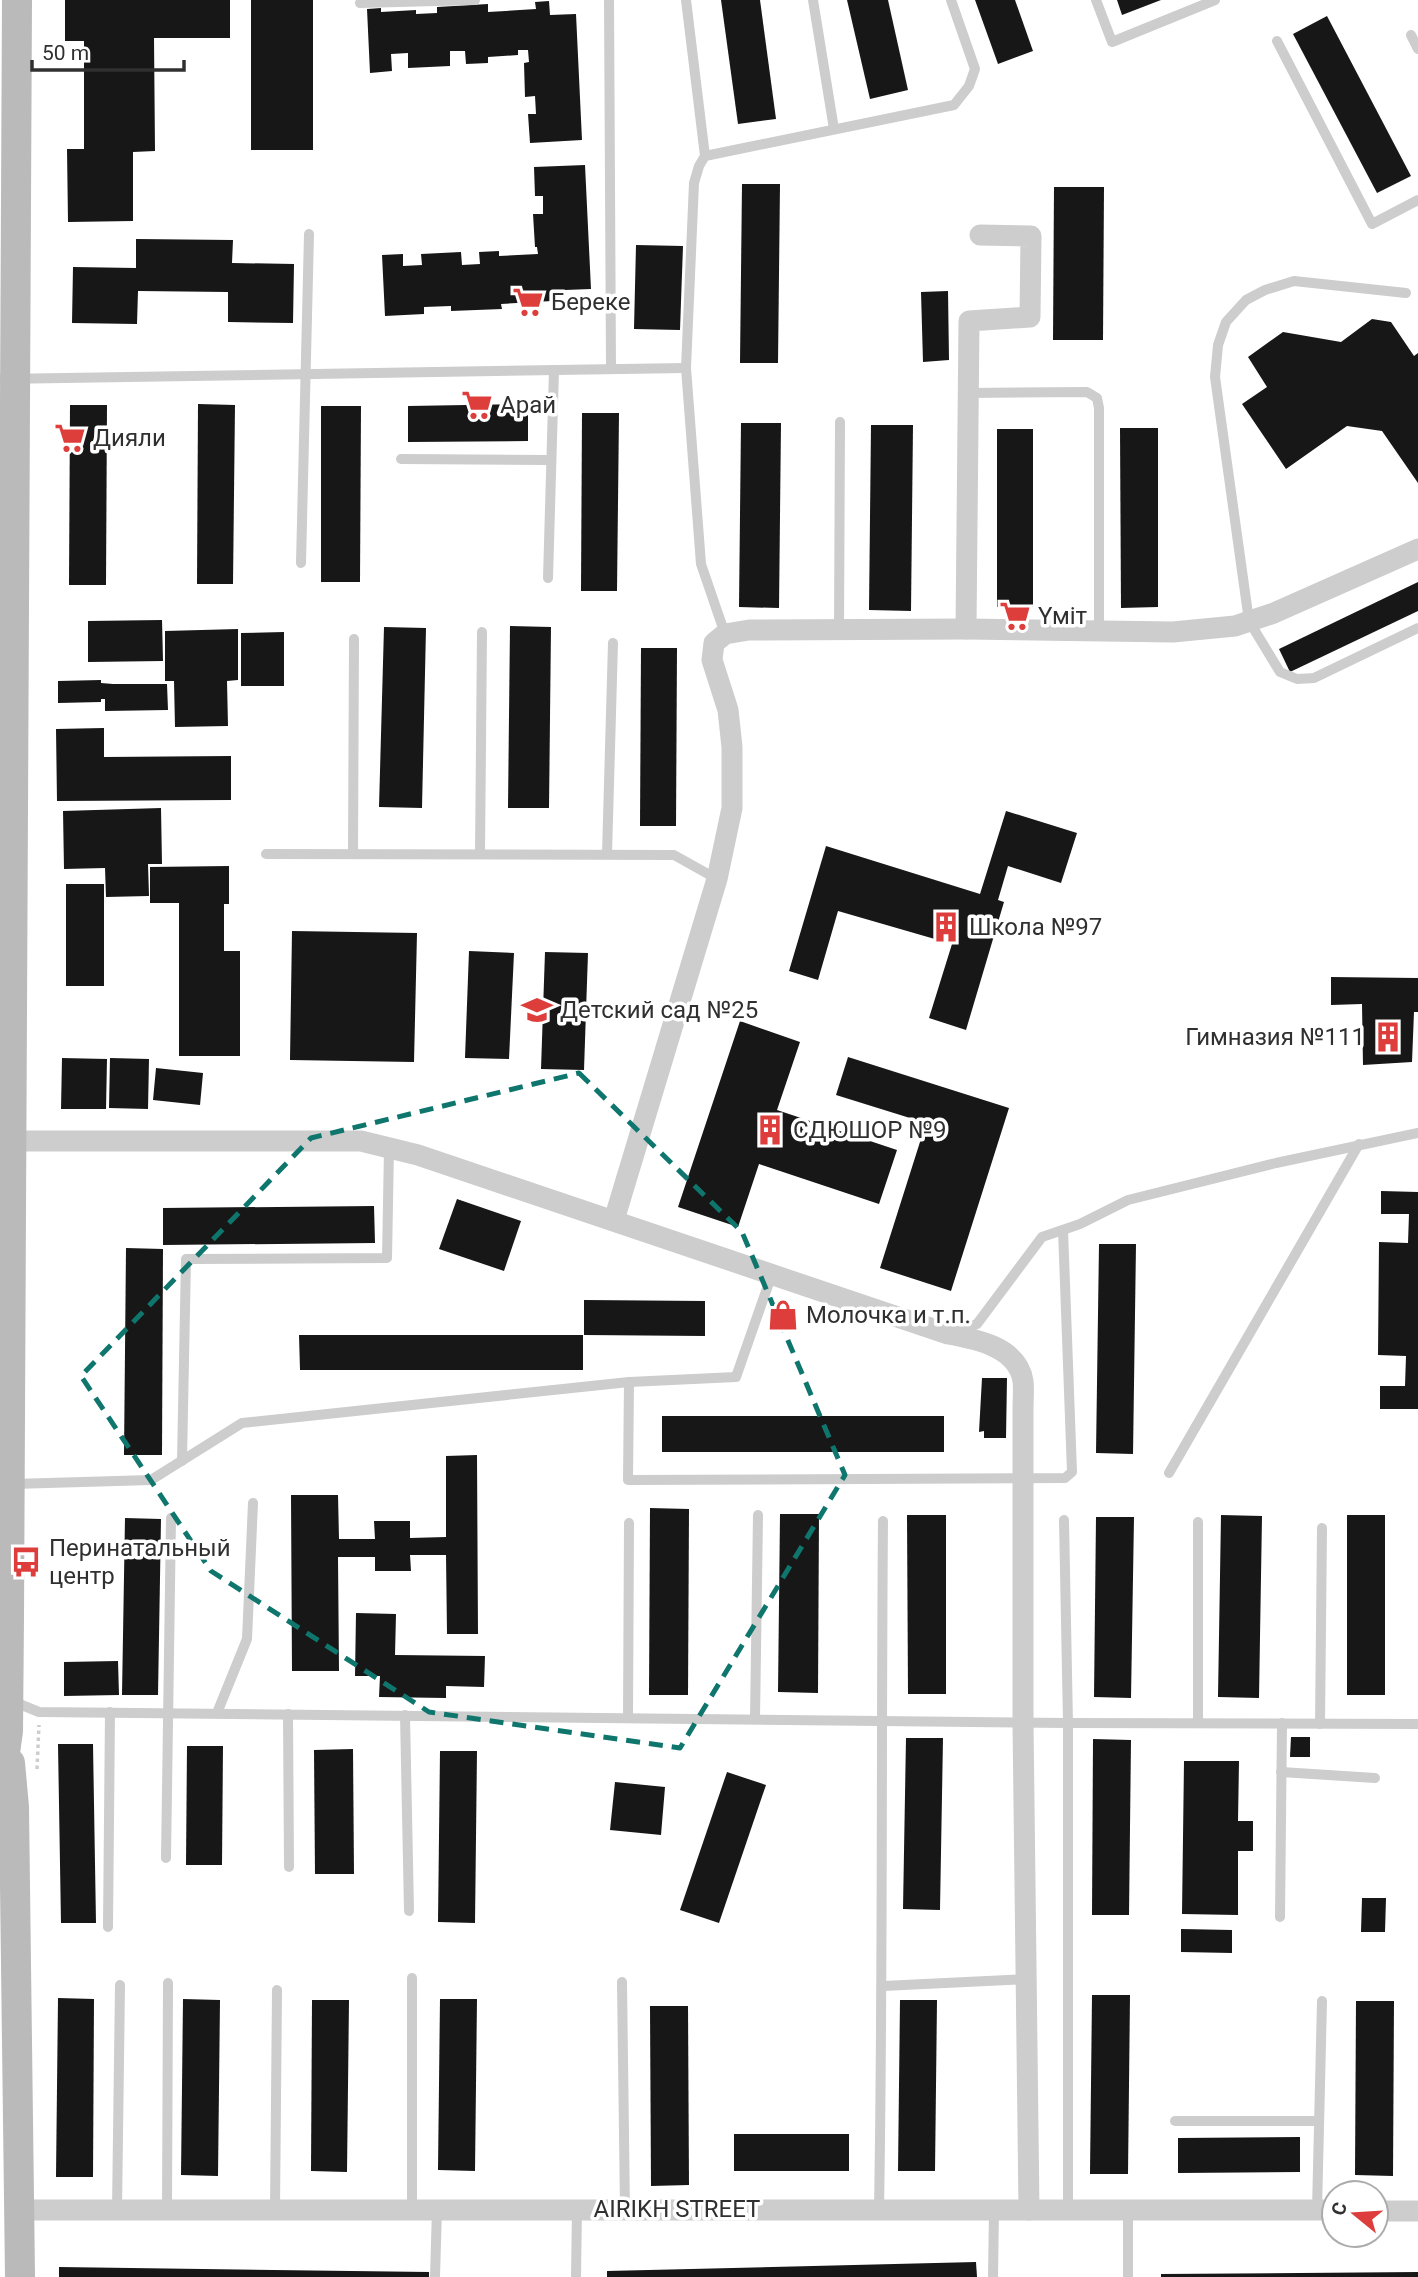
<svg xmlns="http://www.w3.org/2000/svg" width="1418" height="2277" font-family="Roboto,sans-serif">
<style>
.building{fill:#171717}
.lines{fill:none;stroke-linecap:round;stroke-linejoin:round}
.path{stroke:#cdcdcd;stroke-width:3.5;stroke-dasharray:3.5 3.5;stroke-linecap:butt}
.lane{stroke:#cdcdcd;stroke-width:10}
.street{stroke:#cdcdcd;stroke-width:21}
.secondary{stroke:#bababa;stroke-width:30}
.marked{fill:none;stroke:#0f766e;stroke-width:5;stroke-dasharray:14 9;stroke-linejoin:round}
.labels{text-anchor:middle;stroke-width:7;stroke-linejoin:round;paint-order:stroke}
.poi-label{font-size:24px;fill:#303030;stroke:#fff;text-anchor:start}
.street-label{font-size:24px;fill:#303030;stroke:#fff}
</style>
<rect width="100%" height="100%" fill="#fff"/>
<g class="building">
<path d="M65 0H230V38H154L155 151 133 152V221L68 222 67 149H84V41H65Z"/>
<rect x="251" y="0" width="62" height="150"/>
<path d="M721 0H760L776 119 738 124Z"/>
<path d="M847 0H888L908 90 870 99Z"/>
<path d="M975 0H1015L1033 51 998 64Z"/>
<path d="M1117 0H1161L1122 15Z"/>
<path d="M549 1 550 15 576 14 582 140 530 143 528 114H536L535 96 525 97 524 63 529 62 528 50H518V55L488 57V63L466 64 465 51H450V66L408 68V53L391 54 392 71 370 73 367 9 381 8V12L416 10V14L437 13V7L488 4V12L536 9 535 2Z"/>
<path d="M1327 16 1411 176 1377 193 1293 34Z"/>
<path d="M585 165 591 289 565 290 566 305 552 306V301L501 304 502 309 451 311V306L424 307V314L385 316 382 255 403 254V266L422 265 421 254 461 252 462 265 480 264 479 252 499 251V256L538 254 537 247H535L533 214H543V196H535L534 167Z"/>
<path d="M742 184H780L778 363H740Z"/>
<path d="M1054 187H1104L1103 340H1053Z"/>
<path d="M136 239 233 240 232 263 294 264 293 323 228 322V292L138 291 137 324 72 323 73 267 136 268Z"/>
<path d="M636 245 683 246 680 330 634 329Z"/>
<path d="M948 291 949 360 923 362 921 292Z"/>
<path d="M1372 319 1391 322 1414 356 1418 353V483L1382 431 1347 426 1286 469 1242 404 1267 387 1248 357 1283 332 1341 342Z"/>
<path d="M198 404 235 405 233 584H197Z"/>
<path d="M528 404V441L408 442V406Z"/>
<path d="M70 405H107L106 585H69Z"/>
<path d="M321 406H361L360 582H321Z"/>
<path d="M582 413H619L617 591H581Z"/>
<path d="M741 423H781L779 608 739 607Z"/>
<path d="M871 425H913L911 611 869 610Z"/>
<path d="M1120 428H1158V607L1121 608Z"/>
<rect x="997" y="429" width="36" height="178"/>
<path d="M1418 582V611L1290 672 1279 649Z"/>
<path d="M162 620 163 661 88 662V621Z"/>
<path d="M510 626 551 627 549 808H508Z"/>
<path d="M384 627 426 628 422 808 379 807Z"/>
<path d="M238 629V680L227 681 228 726 175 727 174 681H165V631Z"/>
<path d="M284 632V686H241V633Z"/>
<path d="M641 648H677L676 826H640Z"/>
<path d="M101 680V683L113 684H167L168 710 105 711V699H101V702L58 703V681Z"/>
<path d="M104 728V757L231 756V800L57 801 56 729Z"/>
<path d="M161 808 162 864H148L149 896 106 897 105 868 64 869 63 811Z"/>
<path d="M1006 811 1077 833 1061 883 1008 866 998 900 1004 902 966 1030 929 1018 952 944 838 911 818 980 789 971 826 846 980 894Z"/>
<path d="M229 866V904H224V951H240V1056H179V903H150V867Z"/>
<rect x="66" y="884" width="38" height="102"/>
<path d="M292 931 417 933 414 1062 290 1060Z"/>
<path d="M469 951 514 953 509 1059 465 1058Z"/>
<path d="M545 952 588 953 584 1070 541 1069Z"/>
<path d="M1331 977 1418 978V1012H1414L1412 1062 1363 1065 1362 1004 1331 1005Z"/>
<path d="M740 1021 800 1042 777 1110 897 1150 879 1204 759 1164 738 1227 678 1207Z"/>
<path d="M848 1057 1009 1108 951 1291 880 1268 926 1123 836 1095Z"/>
<path d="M62 1058 107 1059 106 1109H61Z"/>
<path d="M110 1058 149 1059 148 1109 109 1108Z"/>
<path d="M156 1068 203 1073 200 1105 153 1100Z"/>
<path d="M1381 1191 1418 1192V1409H1380V1386H1405L1406 1356 1378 1355 1379 1242 1408 1243 1409 1214H1381Z"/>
<path d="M457 1199 521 1221 504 1271 439 1249Z"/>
<path d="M374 1206 375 1243 163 1245V1208Z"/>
<path d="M1099 1244H1136L1133 1454 1096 1453Z"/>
<path d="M126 1248 163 1249 162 1455H124Z"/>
<path d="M584 1300 705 1301V1336L584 1335Z"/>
<path d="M299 1335H583V1370H300Z"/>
<path d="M982 1378H1007L1006 1438H984V1431L979 1432Z"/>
<rect x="662" y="1416" width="282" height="36"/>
<path d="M477 1455 478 1634H447L446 1555H410L411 1571H375V1557H338L339 1671H292L291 1495H338L339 1539H375L374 1521H410V1538L446 1537V1456Z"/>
<path d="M650 1508 689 1509 688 1695H649Z"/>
<path d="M780 1514H819L818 1693 778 1692Z"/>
<path d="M907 1515H946V1694H908Z"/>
<path d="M1221 1515 1262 1516 1259 1698 1218 1697Z"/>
<rect x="1347" y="1515" width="38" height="180"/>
<path d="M1096 1517H1134L1131 1698 1094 1697Z"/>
<path d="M125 1518 161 1519 158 1695H122Z"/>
<path d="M356 1613 396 1614 395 1655 485 1656 484 1687 446 1686V1698L379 1697 380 1676H355Z"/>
<path d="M118 1661 119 1695 64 1696V1662Z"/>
<path d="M1291 1737H1310V1757H1290Z"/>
<path d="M906 1738H943L940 1910 903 1909Z"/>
<path d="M1093 1739 1131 1740 1129 1915H1092Z"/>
<path d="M58 1744H93L96 1923H61Z"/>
<path d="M187 1746H223L222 1865H186Z"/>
<path d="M353 1749 354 1874H315L314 1750Z"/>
<path d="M440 1751H477L475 1923 438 1922Z"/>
<path d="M1184 1761H1239L1238 1821H1253V1851H1238V1915L1182 1914Z"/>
<path d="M727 1772 766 1785 719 1923 680 1910Z"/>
<path d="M615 1782 665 1787 661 1835 610 1830Z"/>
<path d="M1362 1898H1386L1385 1932H1361Z"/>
<path d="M1181 1929 1232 1930V1953L1181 1952Z"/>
<path d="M1092 1995H1130L1128 2174H1090Z"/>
<path d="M58 1998 94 1999 93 2177H56Z"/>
<path d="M183 1999 220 2000 218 2176 181 2175Z"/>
<path d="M440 1999H477L475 2171 438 2170Z"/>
<path d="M312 2000H349L347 2172 311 2171Z"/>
<path d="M900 2000H937L935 2171H898Z"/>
<path d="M1356 2001H1394L1393 2176 1355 2175Z"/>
<path d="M650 2006H688L689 2185 651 2186Z"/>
<rect x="734" y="2134" width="115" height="37"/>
<path d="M1300 2137V2172L1178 2173V2138Z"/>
<path d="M976 2262 977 2277H607V2271Z"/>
<path d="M59 2267 429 2272V2277H59Z"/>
<path d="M1418 2272V2277H1161V2274Z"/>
</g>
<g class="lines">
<path class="path" d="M37 1769 39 1725"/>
<g class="lane">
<path d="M609 0 611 369"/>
<path d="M686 0 705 156"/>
<path d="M813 0 834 129"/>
<path d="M1096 0 1112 42 1215 0"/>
<path d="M360 3 475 0"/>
<path d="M1411 35 1418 49"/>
<path d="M1277 41 1372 224 1418 200"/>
<path d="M1406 293 1294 281 1265 290 1246 300 1226 322 1218 345 1215 377 1249 621 1280 672 1297 679 1314 678 1418 628"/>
<path d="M0 379 686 368"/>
<path d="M968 393 1087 392 1097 398 1099 408V631"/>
<path d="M401 459 551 460"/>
<path d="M301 563 309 234"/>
<path d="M548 578 554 370"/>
<path d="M839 630 840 422"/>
<path d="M725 634 701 564 686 368 694 183 699 166 705 156 954 105 969 86 975 69 951 0"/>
<path d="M266 854 674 855 717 879"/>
<path d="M353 854 354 639"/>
<path d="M480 854 482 632"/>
<path d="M607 854 613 643"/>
<path d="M956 1331 977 1324 1042 1237 1080 1224 1128 1200 1276 1163 1418 1133"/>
<path d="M629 1382 628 1480 1065 1478 1072 1472 1063 1230"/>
<path d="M182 1461 186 1259 387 1258 389 1148"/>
<path d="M1169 1473 1359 1144"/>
<path d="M13 1484 151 1480 242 1423 629 1382 736 1377 772 1274"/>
<path d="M1064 1520 1068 1723V2210"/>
<path d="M1198 1522V1723"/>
<path d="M12 1701 39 1712 1068 1723 1418 1724"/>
<path d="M217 1713 247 1639 253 1503"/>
<path d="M288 1714 289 1867"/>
<path d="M405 1715 409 1911"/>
<path d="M628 1718 629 1523"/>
<path d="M755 1719 758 1515"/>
<path d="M1320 1724 1322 1528"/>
<path d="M1281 1772 1375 1778"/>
<path d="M166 1858 171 1518"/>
<path d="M1280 1917 1282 1723"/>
<path d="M108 1927 110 1712"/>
<path d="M412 1978V2209"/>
<path d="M622 1982 625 2210"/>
<path d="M883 1986 1026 1979"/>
<path d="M1175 2121H1319"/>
<path d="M117 2210 120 1985"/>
<path d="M167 2210 168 1983"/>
<path d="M275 2210 277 1990"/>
<path d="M879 2210C883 1980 881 1751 883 1521"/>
<path d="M1317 2210 1322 2001"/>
<path d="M435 2277 437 2209"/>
<path d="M576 2277 577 2208"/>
<path d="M993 2277 994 2210"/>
<path d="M1128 2277V2210"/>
</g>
<g class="street">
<path d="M966 629 969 321 1030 317 1031 236 980 235"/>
<path d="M12 1141H361L418 1155 948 1334C976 1339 1018 1347 1023 1381 1024 1390 1023 1400 1023 1409V1722L1029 2210"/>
<path d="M614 1220 717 879 732 808V747L728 710 712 660 714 643 725 634 749 630 966 629 1173 632 1235 626 1274 613 1418 549"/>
<path d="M20 2210H1334"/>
<path d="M1376 2211H1418"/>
</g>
<g class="secondary">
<path d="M10 1763 14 1807 20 2277"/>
<path d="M0 1789 8 1731 9 1617 17 0"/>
</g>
</g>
<path class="marked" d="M579 1073 742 1232 845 1475 680 1748 429 1712 211 1571 81 1376 311 1138Z"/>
<defs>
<g id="supermarket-bare" transform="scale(2.415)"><path d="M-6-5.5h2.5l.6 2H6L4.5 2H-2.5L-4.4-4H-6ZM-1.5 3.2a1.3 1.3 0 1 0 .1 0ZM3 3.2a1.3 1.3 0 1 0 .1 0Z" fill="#dd3e3c" stroke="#fff" stroke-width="2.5" paint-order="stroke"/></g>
<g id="building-bare" transform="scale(2.415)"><path d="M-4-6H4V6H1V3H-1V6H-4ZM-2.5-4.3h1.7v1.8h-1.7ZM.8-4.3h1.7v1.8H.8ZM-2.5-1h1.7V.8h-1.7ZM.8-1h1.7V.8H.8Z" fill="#dd3e3c" stroke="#fff" stroke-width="2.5" paint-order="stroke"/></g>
<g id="school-bare" transform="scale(2.415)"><path d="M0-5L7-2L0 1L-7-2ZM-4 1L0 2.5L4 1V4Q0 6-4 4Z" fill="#dd3e3c" stroke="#fff" stroke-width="2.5" paint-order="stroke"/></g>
<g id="shop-bare" transform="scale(2.415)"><path d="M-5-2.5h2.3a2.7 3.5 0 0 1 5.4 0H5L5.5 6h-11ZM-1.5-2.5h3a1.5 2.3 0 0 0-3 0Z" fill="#dd3e3c" stroke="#fff" stroke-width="2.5" paint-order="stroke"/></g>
<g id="bus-bare" transform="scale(2.415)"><path d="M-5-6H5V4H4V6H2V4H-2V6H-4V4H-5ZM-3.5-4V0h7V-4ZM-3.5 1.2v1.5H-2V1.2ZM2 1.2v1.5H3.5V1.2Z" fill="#dd3e3c" stroke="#fff" stroke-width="2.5" paint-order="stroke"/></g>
</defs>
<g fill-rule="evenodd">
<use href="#supermarket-bare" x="528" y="302"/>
<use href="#supermarket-bare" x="477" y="405"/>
<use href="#supermarket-bare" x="70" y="438"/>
<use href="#supermarket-bare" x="1015" y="616"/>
<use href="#building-bare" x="946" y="927"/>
<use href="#school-bare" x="537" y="1010"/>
<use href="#building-bare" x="1388" y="1037"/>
<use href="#building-bare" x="770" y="1130"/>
<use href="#shop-bare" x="783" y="1315"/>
<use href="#bus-bare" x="26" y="1562"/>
</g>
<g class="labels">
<g class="poi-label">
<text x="551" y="310">Береке</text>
<text x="500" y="413">Арай</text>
<text x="93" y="446">Дияли</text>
<text x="1038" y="624">Үміт</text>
<text x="969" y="935">Школа №97</text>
<text x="560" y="1018">Детский сад №25</text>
<text x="1365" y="1045" text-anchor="end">Гимназия №111</text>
<text x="793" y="1138">СДЮШОР №9</text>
<text x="806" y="1323">Молочка и т.п.</text>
<text x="49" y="1556">Перинатальный<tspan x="49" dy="28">центр</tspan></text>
</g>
<g class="street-label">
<text x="677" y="2217">AIRIKH STREET</text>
</g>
</g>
<g transform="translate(1355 2214) rotate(288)"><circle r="33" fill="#ffffff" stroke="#acacac" stroke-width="2"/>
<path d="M0-5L12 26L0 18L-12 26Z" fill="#dd3e3c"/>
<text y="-10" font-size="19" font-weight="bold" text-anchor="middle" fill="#303030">С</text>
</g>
<path d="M32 60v10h152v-10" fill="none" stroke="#303030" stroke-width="3.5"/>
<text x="42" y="60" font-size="21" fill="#303030" stroke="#ffffff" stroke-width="5" paint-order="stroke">50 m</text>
</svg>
